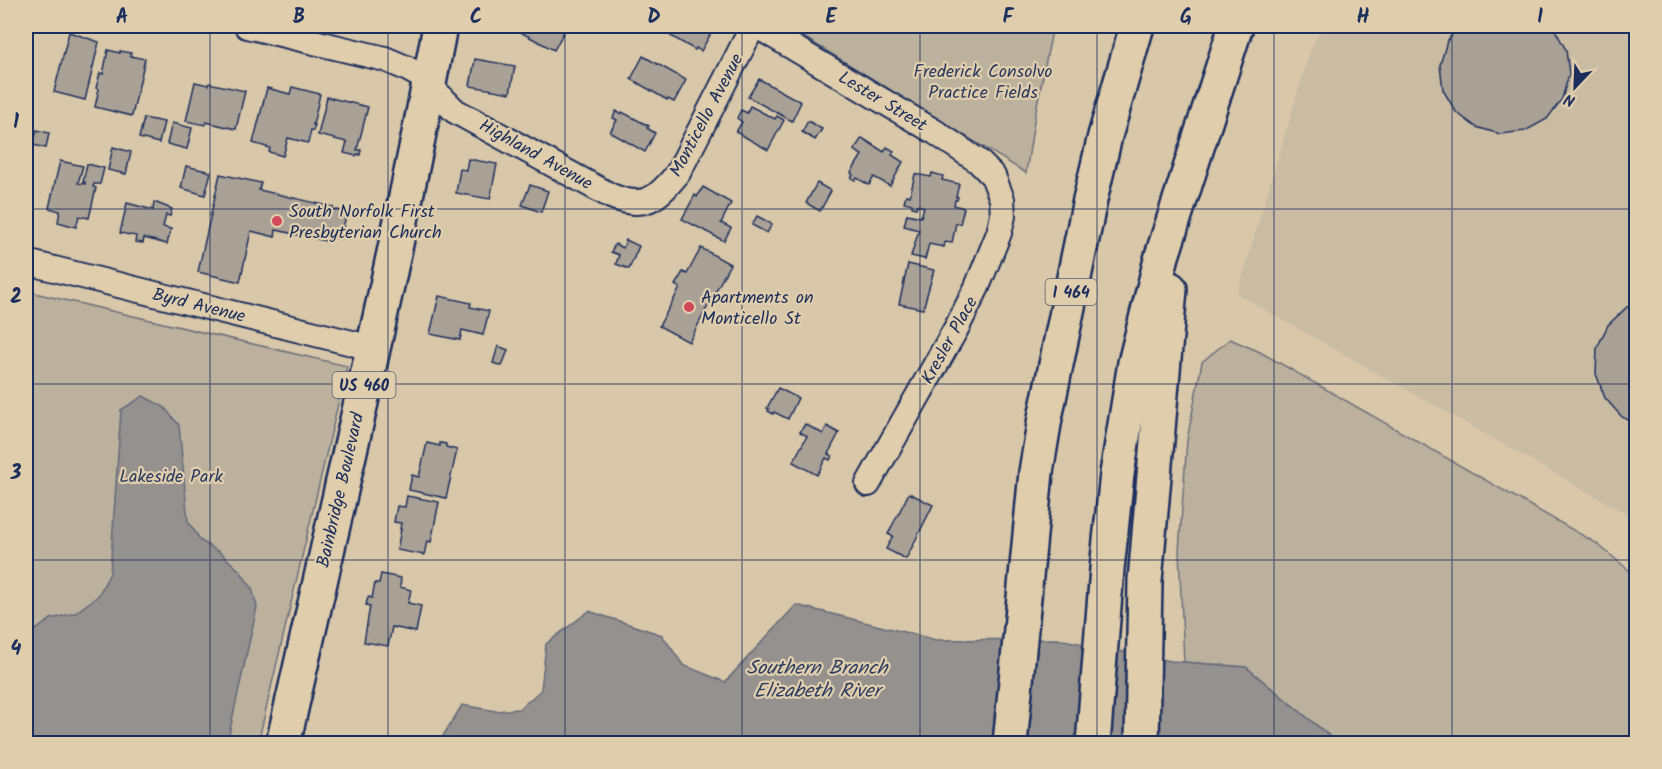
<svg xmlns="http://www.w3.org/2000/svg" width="1662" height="769" font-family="Kalam,sans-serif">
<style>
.built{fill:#cabca3}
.green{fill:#bcb19d;stroke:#6c707e;stroke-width:1.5}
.water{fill:#94918e;stroke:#646a7b;stroke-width:1.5}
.building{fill:#aaa196;stroke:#1b2f5e;stroke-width:1.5}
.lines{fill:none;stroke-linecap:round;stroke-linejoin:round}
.minor-casing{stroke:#1b2f5e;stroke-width:28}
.primary-casing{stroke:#1b2f5e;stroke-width:38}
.motorway-casing{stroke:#1b2f5e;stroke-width:38}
.minor{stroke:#e0cdab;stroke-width:24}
.primary{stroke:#e0cdab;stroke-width:33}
.motorway{stroke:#e0cdab;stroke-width:33}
.grid{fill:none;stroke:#1b2f5e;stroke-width:1.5;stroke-opacity:0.55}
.poi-dot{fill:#d1495b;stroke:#e0cdab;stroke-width:2}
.labels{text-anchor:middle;stroke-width:4.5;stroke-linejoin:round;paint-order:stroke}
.shield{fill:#e0cdab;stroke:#565e75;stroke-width:1.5}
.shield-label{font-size:16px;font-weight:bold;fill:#1b2f5e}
.park-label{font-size:18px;fill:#2b3c64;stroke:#e0cdab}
.street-label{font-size:18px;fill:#1b2f5e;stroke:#e0cdab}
.poi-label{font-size:18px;fill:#1b2f5e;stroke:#e0cdab;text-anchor:start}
.water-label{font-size:20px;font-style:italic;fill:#2d3e65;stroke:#e0cdab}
.neatline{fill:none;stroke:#1b2f5e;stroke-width:2}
.grid-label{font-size:20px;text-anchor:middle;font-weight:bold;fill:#1b2f5e}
</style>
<rect width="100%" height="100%" fill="#d8c7a8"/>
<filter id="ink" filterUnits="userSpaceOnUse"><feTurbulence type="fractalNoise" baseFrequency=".0167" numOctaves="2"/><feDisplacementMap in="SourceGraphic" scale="12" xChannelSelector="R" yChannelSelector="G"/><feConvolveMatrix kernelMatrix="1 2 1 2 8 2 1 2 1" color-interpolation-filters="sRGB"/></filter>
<g filter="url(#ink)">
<path class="built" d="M1323 26H1636V519L1237 294 1311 48Z"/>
<g class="green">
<path d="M786 26H1053L1035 115 1026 173Z"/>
<path d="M26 291 347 366 258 743 26 744Z"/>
<path d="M1230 339 1260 352 1596 543 1636 576V743H1338L1246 667 1184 662 1179 551 1187 440 1202 362Z"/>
</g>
<g class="water">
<path d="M143 396 164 407 179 425 188 521 201 541 221 553 240 571 252 588 257 607 227 743H26V637L51 619 75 613 98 596 110 573 121 410Z"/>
<path d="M796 605 936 640 1058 639 1171 661 1246 667 1338 743 438 744 462 705 496 711 519 709 541 690 546 644 589 611 662 635 683 665 725 682Z"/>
</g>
<g class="building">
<path d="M26 26H33L26 57Z"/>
<path d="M509 26H567L554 50Z"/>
<path d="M658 26H697L711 33 701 51 696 48 695 50 657 28Z"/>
<path d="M1459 26H1551L1554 28 1566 50 1569 74 1562 99 1547 119 1525 131 1500 134 1476 127 1456 112 1443 90 1440 65 1447 41Z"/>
<path d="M69 32 99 42 85 100 54 92Z"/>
<path d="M108 50 120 53V51L131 53 130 56 145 59 132 116 95 107 99 89 96 88 100 73 103 74Z"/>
<path d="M643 56 686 80 674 102 668 99 667 100 631 79Z"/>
<path d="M475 59 515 66 510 93 470 86Z"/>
<path d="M759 79 801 102 792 121 748 97Z"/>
<path d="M195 82 208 85 209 83 245 91 236 129 206 122 205 125 186 121Z"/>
<path d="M292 87 320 94 313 125H315L313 131 311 130 308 143 288 138 283 156 269 152 270 148 253 143 267 88 290 94Z"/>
<path d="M26 93 34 95 31 108 26 107Z"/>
<path d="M327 97 368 107 357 150H361L360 155 357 154 356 156 344 153 347 142 318 135Z"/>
<path d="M750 106 775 119 777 116 784 120 768 150 736 132 742 122 737 118 741 110 747 113Z"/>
<path d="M616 111 621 114 622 112 649 126 647 128 655 133 645 152 610 132 617 120 613 118Z"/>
<path d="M144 118 164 122 159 143 139 138Z"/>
<path d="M808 121 822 129 815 140 802 132Z"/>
<path d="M172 123 192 128 187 149 167 144Z"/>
<path d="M37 130 49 133 46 148 33 145Z"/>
<path d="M862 138 884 152 887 147 894 151 892 155 903 162 890 186 874 177 869 185 857 178 855 180 851 178 853 175 851 173 862 155 854 150Z"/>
<path d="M113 147 131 152 126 174 108 170Z"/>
<path d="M468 159 497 164 490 199 456 193 460 169 466 170Z"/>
<path d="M60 161 83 166 78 183 85 184V182H83L87 164 104 168 100 184H94L93 187 96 188 89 218 79 216 76 227 58 222 60 211 49 208Z"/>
<path d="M186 166 211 172 205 195 181 188Z"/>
<path d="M932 173 943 176 942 180 959 184 956 197H958L957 200H955L954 205 964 208 960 224 956 223 952 243 945 242 944 247 929 244 925 259 911 256 919 230 904 226 907 214 921 217 924 207 917 205 916 208 912 207V204L904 202 906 195 910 196 915 174 931 177Z"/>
<path d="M220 174 261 183 259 190 333 207 332 209 347 212 340 239 327 237 326 241 276 230 275 237 251 231 240 282 198 272Z"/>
<path d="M817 183 831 191 820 211 806 203Z"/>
<path d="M530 185 548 191 541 212 522 205Z"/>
<path d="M703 187 731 203 721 223 731 228 724 241 682 219 695 195 697 197Z"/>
<path d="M154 202 172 209 170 216 166 215 163 227 171 229 167 244 144 238 143 243 135 242 136 236 120 233 127 203 153 210Z"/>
<path d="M757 216 772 224 767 233 752 225Z"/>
<path d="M626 240 639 246 629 269 616 264 619 255 611 252 615 244 623 248Z"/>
<path d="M701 248 730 264 689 342 659 326 680 288 675 285 683 272 687 274Z"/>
<path d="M908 264 934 270 923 309 899 304Z"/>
<path d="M439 296 471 303 470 307 489 311 483 335 462 330 460 340 430 334Z"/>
<path d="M1636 304V424L1622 417 1605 398 1596 374 1597 348 1608 325 1627 307Z"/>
<path d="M498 346 508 350 502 366 493 363Z"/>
<path d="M778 388 798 398 788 419 774 412 773 414 768 411 769 409 767 408Z"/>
<path d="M805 424 823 434 827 426 839 433 828 454 832 456 830 460 826 458 817 475 793 462 807 436 800 432Z"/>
<path d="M427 443 440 446V443L446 444V447L457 450 446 498 409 490 412 475 419 477Z"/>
<path d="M909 493 933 505 906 559 886 549 893 536 888 534Z"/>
<path d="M407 496 439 502 431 542 427 541 424 555 397 550 401 529H400L401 523 394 522 397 506 405 507Z"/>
<path d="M381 574 401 578 400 587 411 590 408 603 421 606 416 632 392 627 388 646 364 642 370 606 366 605 368 597 372 598 375 583H379Z"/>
</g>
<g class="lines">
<g class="minor-casing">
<g id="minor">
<path d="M247 26 385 59 406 68 419 75 455 111 611 196C644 210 657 199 678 173L753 26"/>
<path d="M757 26 935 132 978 161 993 176 1002 199 1003 216 999 233 977 287 957 327 868 484"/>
<path d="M26 262 372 348"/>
</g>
</g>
<g class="primary-casing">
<path id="primary" d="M283 744C337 505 395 266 440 26"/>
</g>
<g class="motorway-casing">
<g id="motorway">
<path d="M1010 744 1036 472 1045 418 1090 200 1105 136 1137 26"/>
<path d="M1093 744 1107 569 1117 474 1135 363 1162 256 1236 26"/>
<path d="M1142 744 1145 581 1170 289"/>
</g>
</g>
<use href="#minor" class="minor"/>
<use href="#primary" class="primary"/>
<use href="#motorway" class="motorway"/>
</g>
</g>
<path class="grid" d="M210 26V744M388 26V744M565 26V744M742 26V744M920 26V744M1097 26V744M1274 26V744M1452 26V744M26 209H1636M26 384H1636M26 560H1636"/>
<g class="poi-dot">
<circle cx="277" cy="221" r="6"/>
<circle cx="689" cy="307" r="6"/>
</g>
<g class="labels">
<g class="shield">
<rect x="1045.5" y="279" width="51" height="26" rx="4.5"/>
<rect x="332.5" y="372" width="63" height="26" rx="4.5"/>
</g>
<g class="shield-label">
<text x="1071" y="298">I 464</text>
<text x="364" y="391">US 460</text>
</g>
<g class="park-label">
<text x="983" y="77">Frederick Consolvo<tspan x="983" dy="21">Practice Fields</tspan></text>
<text x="171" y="482">Lakeside Park</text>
</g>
<g class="street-label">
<text transform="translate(883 101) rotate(31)" y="6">Lester Street</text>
<text transform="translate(706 115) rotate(-62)" y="6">Monticello Avenue</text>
<text transform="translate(536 154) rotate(29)" y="6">Highland Avenue</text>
<text transform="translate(199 305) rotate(14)" y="6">Byrd Avenue</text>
<text transform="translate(949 340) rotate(-61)" y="6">Kresler Place</text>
<text transform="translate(340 490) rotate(-77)" y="6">Bainbridge Boulevard</text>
</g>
<g class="poi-label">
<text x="289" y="217">South Norfolk First<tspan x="289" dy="21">Presbyterian Church</tspan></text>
<text x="701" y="303">Apartments on<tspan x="701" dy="21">Monticello St</tspan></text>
</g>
<g class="water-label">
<text x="817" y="674">Southern Branch<tspan x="817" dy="23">Elizabeth River</tspan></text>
</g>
</g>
<rect width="1662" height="769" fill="none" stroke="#e0cdab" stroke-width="66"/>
<g transform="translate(1575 87) rotate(203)" stroke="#e0cdab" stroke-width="4.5" paint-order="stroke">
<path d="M0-4.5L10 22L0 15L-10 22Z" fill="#1b2f5e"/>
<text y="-9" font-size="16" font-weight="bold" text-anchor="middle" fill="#1b2f5e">N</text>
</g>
<rect x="33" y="33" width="1596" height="703" class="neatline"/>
<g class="grid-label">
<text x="122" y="23">A</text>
<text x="299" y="23">B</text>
<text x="476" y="23">C</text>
<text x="654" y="23">D</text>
<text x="831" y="23">E</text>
<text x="1008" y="23">F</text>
<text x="1186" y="23">G</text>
<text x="1363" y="23">H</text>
<text x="1540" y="23">I</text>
<text x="16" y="128">1</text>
<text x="16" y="303">2</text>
<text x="16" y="479">3</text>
<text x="16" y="655">4</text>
</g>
</svg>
